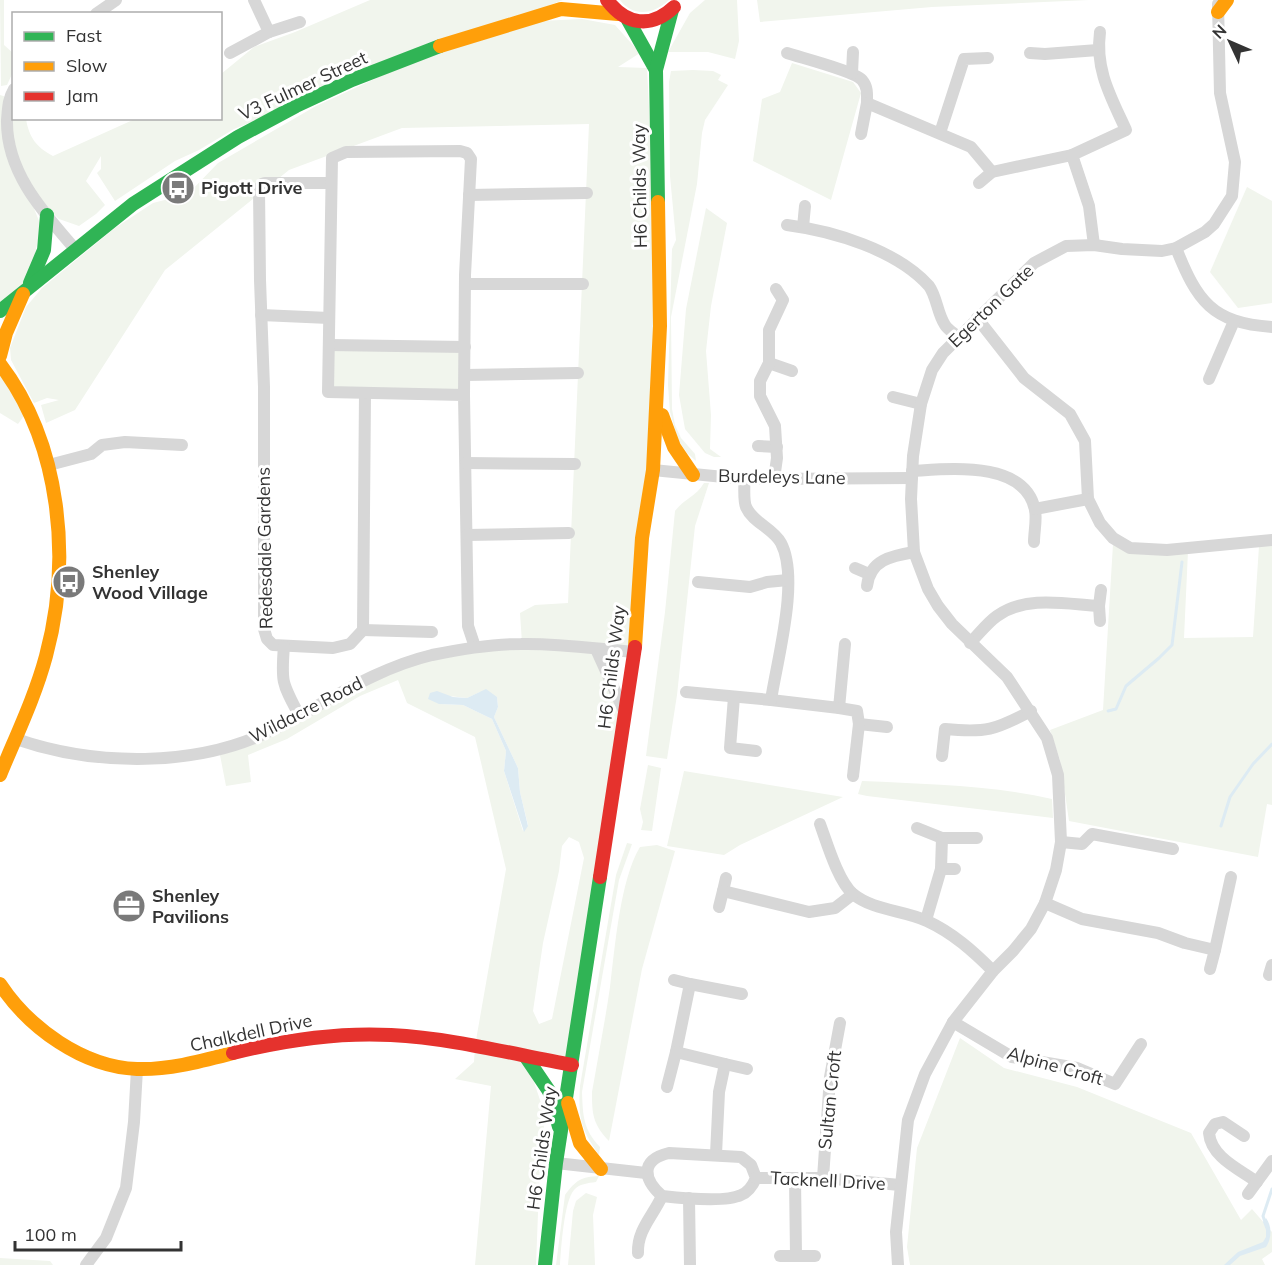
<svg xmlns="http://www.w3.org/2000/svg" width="1272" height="1265" font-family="Mulish,sans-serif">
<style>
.green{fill:#f1f5ed;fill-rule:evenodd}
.water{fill:#ddebf3}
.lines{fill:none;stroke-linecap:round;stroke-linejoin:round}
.stream{stroke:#ddebf3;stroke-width:3}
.street{stroke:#d7d7d7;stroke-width:12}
.fast{stroke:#30b455;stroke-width:14}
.slow{stroke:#ff9f0a;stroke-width:14}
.jam{stroke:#e5322d;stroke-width:14}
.labels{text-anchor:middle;stroke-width:6;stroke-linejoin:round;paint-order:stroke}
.street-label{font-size:18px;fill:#333;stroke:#fff}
.poi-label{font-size:18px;font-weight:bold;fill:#333;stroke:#fff;text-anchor:start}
</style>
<rect width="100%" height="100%" fill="#fff"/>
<g class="green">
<path d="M0 0H4V45L14 54 13 72 7 85 1 86Z"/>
<path d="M370 0H563L234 129 199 150 175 161 115 201 97 173 101 169V156L86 181 105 205 96 214 79 226 59 219 40 201 33 206 41 226 28 287 0 311V95L13 99 14 118 26 119C29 137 36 147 53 156L135 119 220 118 221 74 254 47 295 32Z"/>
<path d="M620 0H669C654 14 634 18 620 0Z"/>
<path d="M705 0H737L739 41 735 59 708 52H668L690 13Z"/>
<path d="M757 0H1089L932 7 760 22Z"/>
<path d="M582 19 615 25 640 53 618 67 647 68 660 326 635 652 597 649 625 714 572 1065 526 1058 545 1115 540 1161 536 1265H475L491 1086 455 1079 474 1062 475 1046 506 869 475 737 407 703 398 680 360 696 287 739 248 755 251 782 226 786 219 750 397 666 522 643 520 613 535 605 568 603 589 124 402 128 289 170 165 270 75 410 46 423 41 405 59 400 47 398 34 403 11 360 10 348 26 307 42 288 115 228 153 203 188 194 218 163 316 106 392 71 450 49 540 21ZM480 692 497 697 498 707 494 717 518 768 520 792 528 825 523 831 504 771 506 751 492 719 463 705 439 704 449 696 467 698ZM569 837 579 842 584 858 552 1019 539 1024 533 1011 543 943 559 871 562 846Z"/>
<path d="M792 63 853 82 861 93 831 200 753 161 762 99 780 92Z"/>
<path d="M693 70 713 71 721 75 718 80 728 85 705 120 702 133 697 184 671 317 672 409 675 425 681 438 695 454 696 461 687 453 678 440 670 412 668 385 672 249 676 240 670 176 669 82 671 71Z"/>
<path d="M1247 187 1272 201V303L1238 308 1210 272Z"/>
<path d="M706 208 727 223 711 306 706 351 711 415 710 449 721 457H714L705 453 685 429 679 395 686 309Z"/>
<path d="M332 349H463L462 392 330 389Z"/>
<path d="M0 364 28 410 18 424 0 413Z"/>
<path d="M704 483H709L695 526 677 695 667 759 646 756 665 612 675 511C685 498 696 497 704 483Z"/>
<path d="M1113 544 1188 551 1184 638 1253 637 1259 546 1272 544V805L1267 804 1258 857 1069 821 1060 760 1050 730 1103 710Z"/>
<path d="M648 765 661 768 652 831 641 830 643 822 640 809Z"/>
<path d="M684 771 843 797 740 845 724 855 667 846Z"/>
<path d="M862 781C926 784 990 785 1052 799L1053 818 867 796 858 794Z"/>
<path d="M627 843 632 844 619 880 582 1092C583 1116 583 1129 600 1147L599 1155C581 1129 578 1118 580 1086L616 875Z"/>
<path d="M657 845 675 851 642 969 609 1141C593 1124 592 1115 592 1092 598 1057 605 1022 610 987 615 947 620 880 640 847Z"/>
<path d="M960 1038 1004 1068 1077 1087 1191 1133 1241 1220 1252 1209 1272 1232V1252L1262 1259 1265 1265H910L907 1247 917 1148Z"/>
<path d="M599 1176 596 1182C588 1183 579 1184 574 1190 564 1201 561 1249 560 1265H556L565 1195C576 1180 581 1177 599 1176Z"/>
<path d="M586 1193 597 1197 593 1215 595 1265H568L573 1211 576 1201Z"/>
<path d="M0 1258 50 1261 53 1265H0Z"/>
</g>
<g class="water">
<path d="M486 689 497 697 498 707 494 717 518 768 520 792 528 826 524 832 504 771 506 751 492 719 463 705 439 704 428 699 430 693 437 691 453 697 467 698Z"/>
<path d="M1266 1218C1272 1226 1272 1238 1266 1247L1240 1256 1230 1265H1224L1238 1252 1263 1242 1266 1237V1230L1263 1222Z"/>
</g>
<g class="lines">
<g class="stream">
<path d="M1108 711 1116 709 1126 686 1159 658 1172 645 1182 562"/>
<path d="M1221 826 1230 797 1253 764 1272 744"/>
<path d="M1265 1222 1263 1216 1272 1189"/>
</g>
<g class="street">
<path d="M254 0 269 32"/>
<path d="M96 14 116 0"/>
<path d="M230 53 269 32 300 22"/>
<path d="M787 53C802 58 854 71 862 80 868 87 867 94 867 103"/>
<path d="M1030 53 1045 54 1098 50"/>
<path d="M852 73 853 52"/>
<path d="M14 89C8 99 8 109 7 120 6 172 43 212 75 249"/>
<path d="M940 133 964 59 988 58"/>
<path d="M861 134 867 103 971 147 992 172"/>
<path d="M331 183H265L262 184 259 189 260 280 264 387V629L267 639 273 645 333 648 350 644 363 630 365 393"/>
<path d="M979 183 992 172 1072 155"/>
<path d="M469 195 587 193"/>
<path d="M787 225C833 231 897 250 929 286 937 297 937 313 945 325 948 330 954 333 958 337"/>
<path d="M803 227 805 206"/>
<path d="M1094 245 1089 206 1072 155 1126 130C1111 97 1095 70 1100 32"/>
<path d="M1176 248C1197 301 1212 323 1272 327"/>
<path d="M465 284H583"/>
<path d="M261 315 329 318"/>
<path d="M977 318 1024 378 1070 414 1085 441 1088 499 1100 523 1113 538 1130 548 1167 550 1272 540"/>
<path d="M329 345 465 347"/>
<path d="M769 363 792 371"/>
<path d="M465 375 578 373"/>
<path d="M1209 379 1234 321"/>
<path d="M464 395 328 392 332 158 346 152 460 151 467 153 471 159 465 275 464 395 468 626 475 647"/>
<path d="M893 397 921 404"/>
<path d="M758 446 777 447"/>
<path d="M466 463 575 464"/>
<path d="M49 465 91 454 102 445 125 442 182 445"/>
<path d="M653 470 744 479 912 478"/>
<path d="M912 471C949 469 1025 460 1035 510 1037 519 1034 532 1034 542"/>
<path d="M744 479C745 487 743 499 746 507 753 523 773 528 781 543 800 579 777 660 771 700L839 708 845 644"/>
<path d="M774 479 777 458 775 426 760 396V381L769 363V330L783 300 776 289"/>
<path d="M1035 509 1088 499"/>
<path d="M467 535 569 533"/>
<path d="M855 568 869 574"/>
<path d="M698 582 750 587 767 582 788 580"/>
<path d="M867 586C870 560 891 556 914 552"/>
<path d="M1099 606 1100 621"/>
<path d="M363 630 432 632"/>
<path d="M970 643C979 634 987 623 997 616 1026 595 1066 604 1099 606L1101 590"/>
<path d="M284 646C281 682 282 683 299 715"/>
<path d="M596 649 625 713"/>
<path d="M686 692 771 700"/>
<path d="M734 697 730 748 756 751"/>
<path d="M839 708 857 711 859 724 887 727"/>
<path d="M16 739C94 766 197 768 272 730 325 704 373 669 432 655 461 649 492 644 521 644 559 643 597 649 635 652"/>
<path d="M942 756 945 729C986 733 995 730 1031 711"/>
<path d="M853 776 859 724"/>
<path d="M820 824C827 843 838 881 853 894 874 911 904 910 927 921 953 933 973 951 993 971"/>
<path d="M917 828 942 838H977"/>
<path d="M1061 842 1082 844 1092 834 1173 849"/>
<path d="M941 869 942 838"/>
<path d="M726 878 723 891 809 912 835 908 853 894"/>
<path d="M1045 903 1082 919 1158 933 1185 943 1215 950 1231 877"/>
<path d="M719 907 723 891"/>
<path d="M926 920 941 869H955"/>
<path d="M1210 969 1215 950"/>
<path d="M1269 975 1272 965"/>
<path d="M674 980 690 984 676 1052"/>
<path d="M690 984 742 994"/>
<path d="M953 1022 1012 1057 1077 1068 1115 1084 1141 1044"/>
<path d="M725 1064 747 1069"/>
<path d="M667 1087 676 1052 725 1064 719 1092 716 1154"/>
<path d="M1244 1136 1223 1122 1215 1124 1209 1133C1211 1157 1239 1169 1257 1182"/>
<path d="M669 1153 741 1157 751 1165 756 1178C753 1185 749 1192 741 1195 725 1203 680 1198 662 1196 643 1179 640 1160 669 1153Z"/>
<path d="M556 1163 646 1173"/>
<path d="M756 1178H823L900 1185"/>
<path d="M795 1178 796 1255"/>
<path d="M823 1178 830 1077 840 1023"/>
<path d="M1248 1194 1272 1161"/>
<path d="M689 1198 690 1265"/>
<path d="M638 1253C637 1230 653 1216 662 1196"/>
<path d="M780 1256H815"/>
<path d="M86 1265 106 1238 126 1188 134 1122 137 1069"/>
<path d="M898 1265 896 1232 908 1120 925 1074 953 1022 993 971 1013 951 1031 929 1045 903 1056 870 1061 842 1058 775 1047 738 1007 677 952 624 938 606 928 589 914 552 911 499 913 456 921 404 932 370 943 353 1034 263 1066 246 1094 245 1122 249 1162 251 1176 248 1205 232 1214 224 1232 196 1235 162 1220 93 1218 4"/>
</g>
<g class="fast">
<path d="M628 20 656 70"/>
<path d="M658 202 656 70 672 10"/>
<path d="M30 283 44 250 47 215"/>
<path d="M0 311 133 204 238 137 296 106 352 80 440 46"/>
<path d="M526 1057 549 1091 559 1127"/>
<path d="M545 1265 556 1163 600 877"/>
</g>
<g class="slow">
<path d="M1218 12 1227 0"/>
<path d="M440 46 561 9 618 14"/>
<path d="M0 356 6 333 23 294"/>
<path d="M0 364C61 444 72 560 46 656 35 697 16 736 0 775"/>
<path d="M662 415 674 447 693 475"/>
<path d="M635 647 642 538 653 470 660 326 658 202"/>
<path d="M0 984C29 1028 83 1067 137 1069 169 1070 202 1061 233 1053"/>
<path d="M568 1103 580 1143 601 1169"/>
</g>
<g class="jam">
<path d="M607 0C626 25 651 29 674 7"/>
<path d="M600 877 635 647"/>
<path d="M233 1053C285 1040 337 1032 391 1035 452 1038 512 1054 572 1065"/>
</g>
</g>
<defs>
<g id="bus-disc" transform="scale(1.725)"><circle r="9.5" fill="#7a7a7a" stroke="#fff"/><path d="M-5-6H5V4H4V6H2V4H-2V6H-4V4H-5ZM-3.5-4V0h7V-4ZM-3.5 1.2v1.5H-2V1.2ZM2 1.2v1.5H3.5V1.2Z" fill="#fff"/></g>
<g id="office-disc" transform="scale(1.725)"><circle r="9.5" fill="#7a7a7a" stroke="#fff"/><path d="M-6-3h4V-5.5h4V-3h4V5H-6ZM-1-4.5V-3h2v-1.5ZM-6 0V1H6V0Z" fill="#fff"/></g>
</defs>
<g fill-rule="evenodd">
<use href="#bus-disc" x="178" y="188"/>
<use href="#bus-disc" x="69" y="582"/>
<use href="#office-disc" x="129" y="906"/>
</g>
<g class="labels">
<g class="street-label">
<text transform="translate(303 86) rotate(-25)" y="6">V3 Fulmer Street</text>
<text transform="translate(640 186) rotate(-91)" y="6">H6 Childs Way</text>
<text transform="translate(991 306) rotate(-44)" y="6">Egerton Gate</text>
<text transform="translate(782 477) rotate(1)" y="6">Burdeleys Lane</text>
<text transform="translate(265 548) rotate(-91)" y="6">Redesdale Gardens</text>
<text transform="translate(612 667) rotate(-83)" y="6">H6 Childs Way</text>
<text transform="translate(306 710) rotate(-27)" y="6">Wildacre Road</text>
<text transform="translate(251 1033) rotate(-12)" y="6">Chalkdell Drive</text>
<text transform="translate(1055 1066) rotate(16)" y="6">Alpine Croft</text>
<text transform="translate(830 1100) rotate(-84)" y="6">Sultan Croft</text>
<text transform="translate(542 1148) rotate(-82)" y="6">H6 Childs Way</text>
<text transform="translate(828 1181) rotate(3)" y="6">Tacknell Drive</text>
</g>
<g class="poi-label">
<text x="201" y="194">Pigott Drive</text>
<text x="92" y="578">Shenley<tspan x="92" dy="21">Wood Village</tspan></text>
<text x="152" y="902">Shenley<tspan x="152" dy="21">Pavilions</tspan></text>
</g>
</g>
<rect x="12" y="12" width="210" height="108" fill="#ffffff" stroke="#adadad" stroke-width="1.5"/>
<rect x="24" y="32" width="30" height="9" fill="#30b455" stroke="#adadad" stroke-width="1.5"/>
<text x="66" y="42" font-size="18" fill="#333333">Fast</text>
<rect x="24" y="62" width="30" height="9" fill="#ff9f0a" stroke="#adadad" stroke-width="1.5"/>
<text x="66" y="72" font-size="18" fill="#333333">Slow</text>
<rect x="24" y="92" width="30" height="9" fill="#e5322d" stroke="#adadad" stroke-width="1.5"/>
<text x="66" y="102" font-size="18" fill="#333333">Jam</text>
<g transform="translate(1230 42) rotate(314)" stroke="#ffffff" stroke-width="4.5" paint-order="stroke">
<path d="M0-4.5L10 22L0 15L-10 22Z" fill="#333333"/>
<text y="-9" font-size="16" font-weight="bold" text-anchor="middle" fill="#333333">N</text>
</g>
<path d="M15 1241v9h166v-9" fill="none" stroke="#333333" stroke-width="3"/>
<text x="24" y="1241" font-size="18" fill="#333333" stroke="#ffffff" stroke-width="4.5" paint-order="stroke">100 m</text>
</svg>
